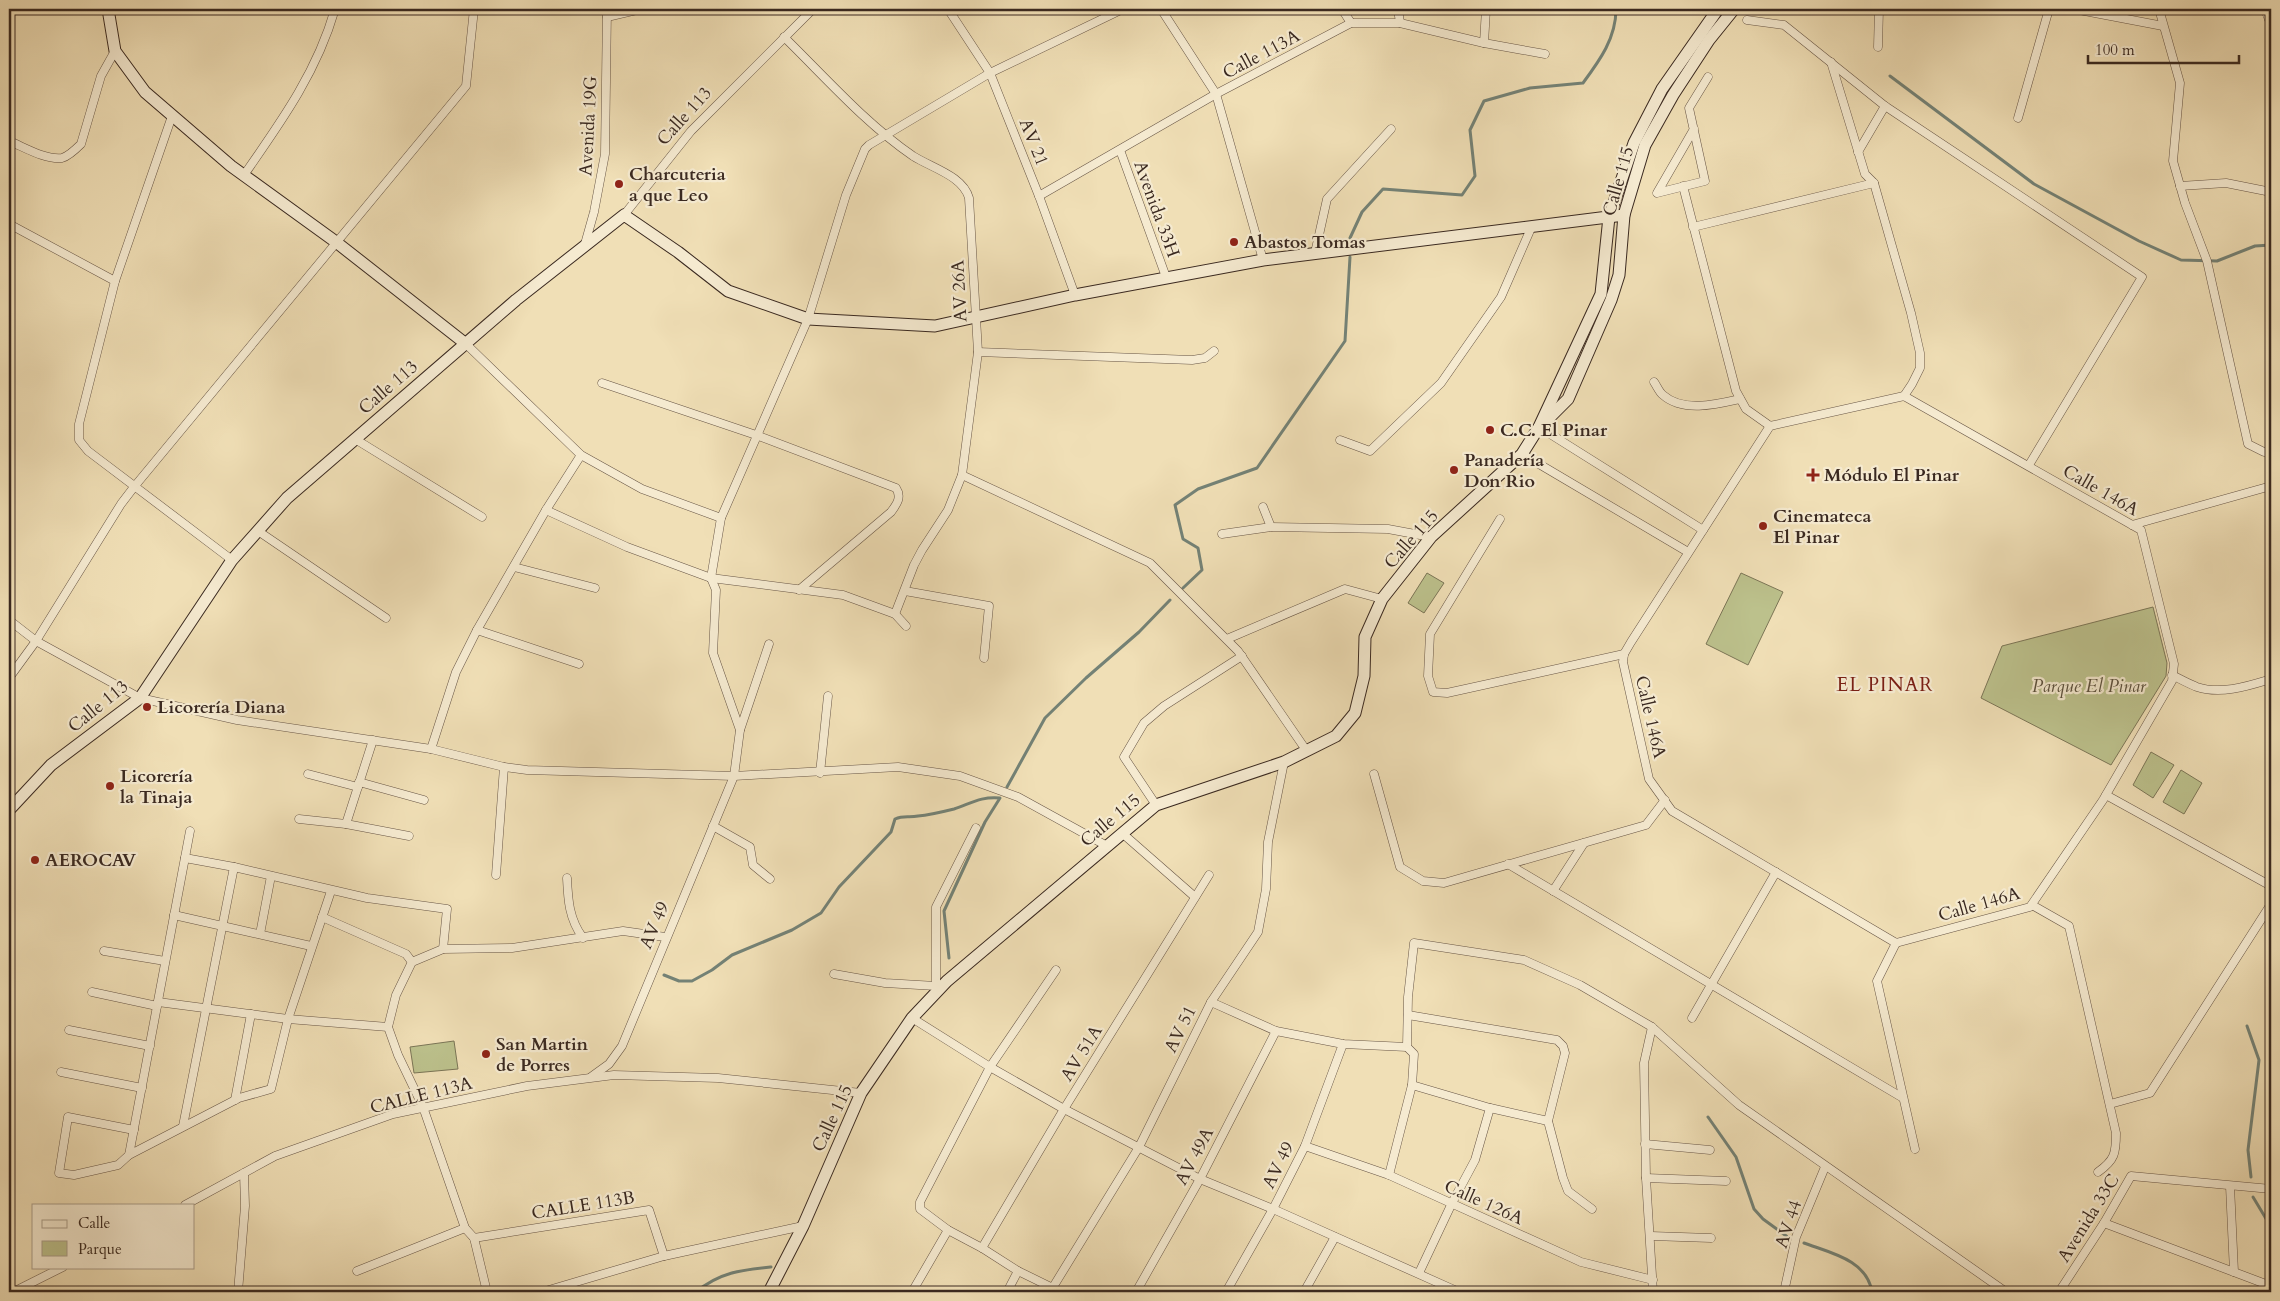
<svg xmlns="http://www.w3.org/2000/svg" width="2280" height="1301" font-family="Cardo,serif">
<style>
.green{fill:#bcc18c;stroke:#7b7556}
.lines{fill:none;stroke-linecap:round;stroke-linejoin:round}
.stream{stroke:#748276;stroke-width:3}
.street-casing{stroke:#685646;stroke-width:9}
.secondary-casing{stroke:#3a2920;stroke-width:13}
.street{stroke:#f5ead0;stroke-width:8}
.secondary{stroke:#f5ead0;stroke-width:11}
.poi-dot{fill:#8f2418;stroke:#f5ead0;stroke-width:2}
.labels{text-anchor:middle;stroke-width:4.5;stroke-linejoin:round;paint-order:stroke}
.street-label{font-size:18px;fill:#3a2920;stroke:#f5ead0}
.poi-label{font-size:18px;font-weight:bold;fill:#3a2920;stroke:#f5ead0;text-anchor:start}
.park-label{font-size:18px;font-style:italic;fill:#5a4f3b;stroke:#f5ead0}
.neighbourhood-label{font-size:19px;letter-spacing:1px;fill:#7a1f14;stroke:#f5ead0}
</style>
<rect width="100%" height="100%" fill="#f0dfb6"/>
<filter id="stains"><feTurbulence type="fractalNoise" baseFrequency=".004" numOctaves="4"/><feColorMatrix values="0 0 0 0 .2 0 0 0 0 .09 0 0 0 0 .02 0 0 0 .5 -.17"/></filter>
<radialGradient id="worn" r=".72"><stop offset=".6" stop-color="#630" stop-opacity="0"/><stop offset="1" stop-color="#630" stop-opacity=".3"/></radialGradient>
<g class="green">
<path d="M1427 573 1444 583 1424 613 1408 603Z"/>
<path d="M1741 573 1783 592 1748 665 1706 644Z"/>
<path d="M2153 607 2167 663 2166 676 2111 765 1981 698 2002 646Z"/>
<path d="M2151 752 2174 765 2153 798 2133 785Z"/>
<path d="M2181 770 2202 783 2184 814 2163 802Z"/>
<path d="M454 1041 458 1069 414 1073 410 1047Z"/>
</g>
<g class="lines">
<g class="stream">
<path d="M1890 76 2034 184 2139 241 2181 260 2217 261 2255 246 2271 245"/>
<path d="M1350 238 1362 212 1383 189 1462 195 1475 176 1470 130 1484 101 1530 88 1583 83C1600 60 1616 38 1616 9"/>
<path d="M1183 588 1202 570 1198 548 1183 539 1175 505 1198 489 1257 468 1345 341 1350 257"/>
<path d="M1007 787 1045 718 1086 678 1139 632 1170 600"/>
<path d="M664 975 679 981H692L712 970 732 955 792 930 821 913 839 887 891 832 895 819C904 815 909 818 918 816 930 815 942 812 954 809 970 804 981 796 1000 798L985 822 944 911 949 958"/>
<path d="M2247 1026 2259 1060 2248 1150 2251 1177"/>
<path d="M1708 1117 1736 1157 1754 1209 1763 1219 1789 1238"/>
<path d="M2253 1197 2271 1227"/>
<path d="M1804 1243C1831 1253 1867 1260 1872 1292"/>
<path d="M696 1292C720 1272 741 1270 771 1267"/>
</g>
<g class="street-casing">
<g id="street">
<path d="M948 9 990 73 1039 196 1075 295"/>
<path d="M1161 9 1216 94 1263 260"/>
<path d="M1342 9 1351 23"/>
<path d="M1398 9 1400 23"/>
<path d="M2074 9 2163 26"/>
<path d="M2159 9 2180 83 2173 161 2185 203 2207 261 2248 444 2264 452H2271"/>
<path d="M2265 9 2271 25"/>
<path d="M607 17 641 9"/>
<path d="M1747 20 1784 25 1885 106 2142 277 2029 465"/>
<path d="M784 37C825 77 865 123 913 156 932 168 963 176 969 198L978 352 962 475 948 510 922 550 914 565 895 614"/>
<path d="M1484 43 1545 54"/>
<path d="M1878 47 1879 9"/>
<path d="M1831 62 1865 174 1874 183 1911 313 1920 353V368L1912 384 1904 396"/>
<path d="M172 116 115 281 79 424V440L88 451 232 560"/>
<path d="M2018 118 2049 9"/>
<path d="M1694 129 1657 193 1705 181 1689 108 1708 77"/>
<path d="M9 141C24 147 45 160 62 158 69 156 76 149 81 144L101 76 115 51"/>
<path d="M1120 150 1166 277"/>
<path d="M1858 152 1885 106"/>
<path d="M244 175C281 122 317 72 335 9"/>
<path d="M1683 186 1736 391 1746 409 1770 426"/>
<path d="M2180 186 2226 183 2271 192"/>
<path d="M1039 196 1216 94 1351 23H1400L1484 43 1486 9"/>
<path d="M624 215 691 131 813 9"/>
<path d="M9 224 115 281"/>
<path d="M1693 227 1874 183"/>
<path d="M585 244 594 212 605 154 607 9"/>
<path d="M1315 253 1327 199 1391 129"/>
<path d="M466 344 581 455 642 489 721 518"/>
<path d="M978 352 1192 360 1205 358 1214 351"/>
<path d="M1654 382C1657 386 1659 392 1663 395 1683 413 1718 404 1740 399"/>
<path d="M602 383 756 435 896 488C902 497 897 504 891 512L799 590"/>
<path d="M1904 396 2141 530 2174 664 2172 681 2103 800 2030 907 1896 943 1672 811 1649 779 1623 662 1624 654 1631 642 1770 426Z"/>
<path d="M1539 427 1703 530"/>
<path d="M355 439 482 517"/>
<path d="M1340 440 1370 451 1441 383 1501 297 1532 226"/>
<path d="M1522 454 1688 552"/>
<path d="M962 475 1150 563 1238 651 1306 750"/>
<path d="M1263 507 1271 527"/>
<path d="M546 510 627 547 711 578 843 595 895 614 906 626"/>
<path d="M1500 519 1430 634 1428 676 1433 692 1447 693 1624 654"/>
<path d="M2132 525 2271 486"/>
<path d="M258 531 386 618"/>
<path d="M1222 534 1271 527 1388 529 1431 537"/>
<path d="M514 567 595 588"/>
<path d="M905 591 989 606 984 658"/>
<path d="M9 620 36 641 140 698 237 720 431 749 504 767 527 770 734 776 898 767 960 776 1018 797 1107 846"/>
<path d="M477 630 579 664"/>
<path d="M1227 639 1345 589 1382 599"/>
<path d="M2172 675C2180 679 2189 684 2197 687 2221 695 2248 686 2271 679"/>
<path d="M9 678 36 641 121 504 134 487 466 86 474 9"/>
<path d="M740 730 769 644"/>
<path d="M431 749 456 672 477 630 546 510 581 455"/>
<path d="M820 773 828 696"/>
<path d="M308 774 358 787"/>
<path d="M1374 774 1400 867 1423 881 1444 883 1646 825 1665 800"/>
<path d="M359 782 424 800"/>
<path d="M2106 795 2271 886"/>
<path d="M1156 805 1124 757 1144 723 1164 706 1242 656"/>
<path d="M299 819 346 824 409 836"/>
<path d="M346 824 373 740"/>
<path d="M713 826 750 847 753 865 770 879"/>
<path d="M190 831 129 1155 239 1098 271 1089 288 1019 331 891"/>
<path d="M1122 833 1195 897"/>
<path d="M185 858 234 867 367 898 447 909 443 949"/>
<path d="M1508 864 1903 1098"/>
<path d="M496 875 504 767"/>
<path d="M567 878C568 900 569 919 583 938"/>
<path d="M1553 891 1584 843"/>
<path d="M2032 905 2069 926 2116 1133C2116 1153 2115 1160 2098 1172"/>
<path d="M174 915 311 946"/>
<path d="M322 917 406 954 412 962"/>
<path d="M260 934 271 876"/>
<path d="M1896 943 1877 981 1915 1149"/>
<path d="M104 951 165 961"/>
<path d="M1056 970 990 1067 920 1202V1209L948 1230 982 1248 1018 1271 1061 1292"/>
<path d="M834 974 885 983 936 986"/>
<path d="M92 992 157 1006"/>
<path d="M936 993V907L976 828"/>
<path d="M158 1002 288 1019 388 1027"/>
<path d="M1211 1002 1276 1031 1343 1044 1407 1047"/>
<path d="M1408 1015 1557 1040 1563 1046 1565 1053 1548 1121 1563 1178 1568 1191 1592 1209"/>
<path d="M912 1018 990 1067 1064 1109 1200 1179 1273 1209 1459 1292"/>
<path d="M1692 1018 1776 872"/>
<path d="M1652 1027 1644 1063 1646 1178 1653 1292"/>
<path d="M69 1030 150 1046"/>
<path d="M61 1072 142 1088"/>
<path d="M591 1077 609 1064 622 1046 734 776 740 730 713 653 716 590 711 578 721 518 808 319 846 195 865 149 869 145 990 73 1123 9"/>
<path d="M1412 1085 1490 1108 1548 1121"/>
<path d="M235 1100 251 1014"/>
<path d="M2110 1104 2150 1093 2271 904"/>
<path d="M183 1126 234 867"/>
<path d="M1645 1144 1710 1150"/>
<path d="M1305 1146 1389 1175 1581 1262 1653 1280"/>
<path d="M129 1155 118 1165 74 1175 59 1173 68 1117 134 1130"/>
<path d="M1389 1175 1412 1085 1414 1054 1407 1047 1408 997 1414 943 1524 960 1580 985 1652 1027 1739 1105 2006 1292"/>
<path d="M1646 1178 1726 1181"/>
<path d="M2230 1186 2234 1272"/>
<path d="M185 1205 275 1156 393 1114 527 1086 614 1075 718 1078 861 1093"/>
<path d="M2104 1223 2271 1286"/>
<path d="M1651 1236 1711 1238"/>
<path d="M474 1238 649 1210 664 1256"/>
<path d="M982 1248 1064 1109 1209 875"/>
<path d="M357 1271 465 1228"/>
<path d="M1419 1273 1452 1203 1475 1160 1490 1108"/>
<path d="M13 1292 63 1267"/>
<path d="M238 1292 245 1206 244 1173"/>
<path d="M487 1292 474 1238 465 1228 423 1107 398 1055 388 1027 396 995 412 962 443 949 512 948 623 931 665 937"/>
<path d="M542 1292 664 1256 803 1226"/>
<path d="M912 1292 948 1230"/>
<path d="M1007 1292 1018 1271"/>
<path d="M1050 1292 1139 1147 1211 1002 1258 932 1266 889 1268 842 1284 762"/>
<path d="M1136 1292 1200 1179 1276 1031"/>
<path d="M1226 1292 1273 1209 1305 1146 1343 1044"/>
<path d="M1304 1292 1335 1237"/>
<path d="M1784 1292 1796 1237 1825 1167"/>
<path d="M2059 1292 2104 1223 2131 1176 2271 1189"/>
</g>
</g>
<g class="secondary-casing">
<g id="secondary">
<path d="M108 9 115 51 145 92 231 166 336 242 466 344"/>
<path d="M1546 421 1568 399 1611 300 1619 275 1624 215 1645 145 1673 95 1709 40 1734 9"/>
<path d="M9 810 51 765 140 698 232 560 287 498 516 300 624 215 678 252 728 291 808 319 935 326 1075 295 1263 260 1624 215"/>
<path d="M769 1292 803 1226 861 1093 912 1018 947 981 1156 805 1284 762 1336 736 1355 713 1364 676 1365 637 1382 599 1431 537 1522 454 1539 427 1601 294 1609 217 1634 143 1662 89 1718 9"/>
</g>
</g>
<use href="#street" class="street"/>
<use href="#secondary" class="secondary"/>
</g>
<g class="poi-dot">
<circle cx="619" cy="184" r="5"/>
<circle cx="1234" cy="242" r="5"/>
<circle cx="1490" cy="430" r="5"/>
<circle cx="1454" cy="470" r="5"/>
<path d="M1810.5 467.5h5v5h5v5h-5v5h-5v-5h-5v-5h5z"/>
<circle cx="1763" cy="526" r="5"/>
<circle cx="147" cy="707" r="5"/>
<circle cx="110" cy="786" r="5"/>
<circle cx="35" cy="860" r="5"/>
<circle cx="486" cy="1054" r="5"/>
</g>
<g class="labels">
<g class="street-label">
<text transform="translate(1261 54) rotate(-28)" y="6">Calle 113A</text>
<text transform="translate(684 116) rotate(-48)" y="6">Calle 113</text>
<text transform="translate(588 126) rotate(-87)" y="6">Avenida 19G</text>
<text transform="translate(1034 142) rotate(68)" y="6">AV 21</text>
<text transform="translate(1618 181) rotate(-74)" y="6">Calle 115</text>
<text transform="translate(1157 209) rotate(70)" y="6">Avenida 33H</text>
<text transform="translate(959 291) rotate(-93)" y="6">AV 26A</text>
<text transform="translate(388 387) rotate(-41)" y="6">Calle 113</text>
<text transform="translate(2101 490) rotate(30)" y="6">Calle 146A</text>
<text transform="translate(1411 539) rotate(-49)" y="6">Calle 115</text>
<text transform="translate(98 706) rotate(-39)" y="6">Calle 113</text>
<text transform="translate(1651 717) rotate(77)" y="6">Calle 146A</text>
<text transform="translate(1110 820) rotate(-40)" y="6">Calle 115</text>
<text transform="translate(1979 904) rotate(-16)" y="6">Calle 146A</text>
<text transform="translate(654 925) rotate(-67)" y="6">AV 49</text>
<text transform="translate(1180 1029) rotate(-64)" y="6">AV 51</text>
<text transform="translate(1081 1053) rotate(-58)" y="6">AV 51A</text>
<text transform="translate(421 1095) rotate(-14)" y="6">CALLE 113A</text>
<text transform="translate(832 1118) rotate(-65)" y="6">Calle 115</text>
<text transform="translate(1194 1156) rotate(-62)" y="6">AV 49A</text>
<text transform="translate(1278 1165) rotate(-64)" y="6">AV 49</text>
<text transform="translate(1484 1202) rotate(24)" y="6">Calle 126A</text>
<text transform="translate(583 1205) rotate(-9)" y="6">CALLE 113B</text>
<text transform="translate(2088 1218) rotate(-58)" y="6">Avenida 33C</text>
<text transform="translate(1788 1224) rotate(-72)" y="6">AV 44</text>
</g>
<g class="poi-label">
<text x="629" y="180">Charcuteria<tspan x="629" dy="21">a que Leo</tspan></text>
<text x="1244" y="248">Abastos Tomas</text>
<text x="1500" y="436">C.C. El Pinar</text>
<text x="1464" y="466">Panadería<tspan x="1464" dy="21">Don Rio</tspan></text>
<text x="1824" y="481">Módulo El Pinar</text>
<text x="1773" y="522">Cinemateca<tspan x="1773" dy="21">El Pinar</tspan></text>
<text x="157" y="713">Licorería Diana</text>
<text x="120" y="782">Licorería<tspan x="120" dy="21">la Tinaja</tspan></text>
<text x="45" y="866">AEROCAV</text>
<text x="496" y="1050">San Martin<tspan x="496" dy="21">de Porres</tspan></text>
</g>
<g class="park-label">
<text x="2089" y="692">Parque El Pinar</text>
</g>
<g class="neighbourhood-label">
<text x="1885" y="691">EL PINAR</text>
</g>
</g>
<rect width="2280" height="1301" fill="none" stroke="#f0dfb6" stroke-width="30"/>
<rect x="10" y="10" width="2260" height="1281" fill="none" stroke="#3a2920" stroke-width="2.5"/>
<rect x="15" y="15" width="2250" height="1271" fill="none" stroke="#3a2920"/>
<rect x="32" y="1204" width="162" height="65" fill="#f5ead0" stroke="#aa9d8a"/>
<rect x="42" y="1220" width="25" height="8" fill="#f5ead0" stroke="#aa9d8a"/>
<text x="78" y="1228" font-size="15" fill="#3a2920">Calle</text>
<rect x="42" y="1241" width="25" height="15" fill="#bcc18c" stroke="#aa9d8a"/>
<text x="78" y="1254" font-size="15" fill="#3a2920">Parque</text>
<path d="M2088 55v8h151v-8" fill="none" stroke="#3a2920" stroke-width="2.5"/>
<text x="2095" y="55" font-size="15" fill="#3a2920" stroke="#f5ead0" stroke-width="4" paint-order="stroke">100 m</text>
<rect width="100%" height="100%" filter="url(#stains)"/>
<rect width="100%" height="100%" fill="url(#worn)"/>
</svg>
